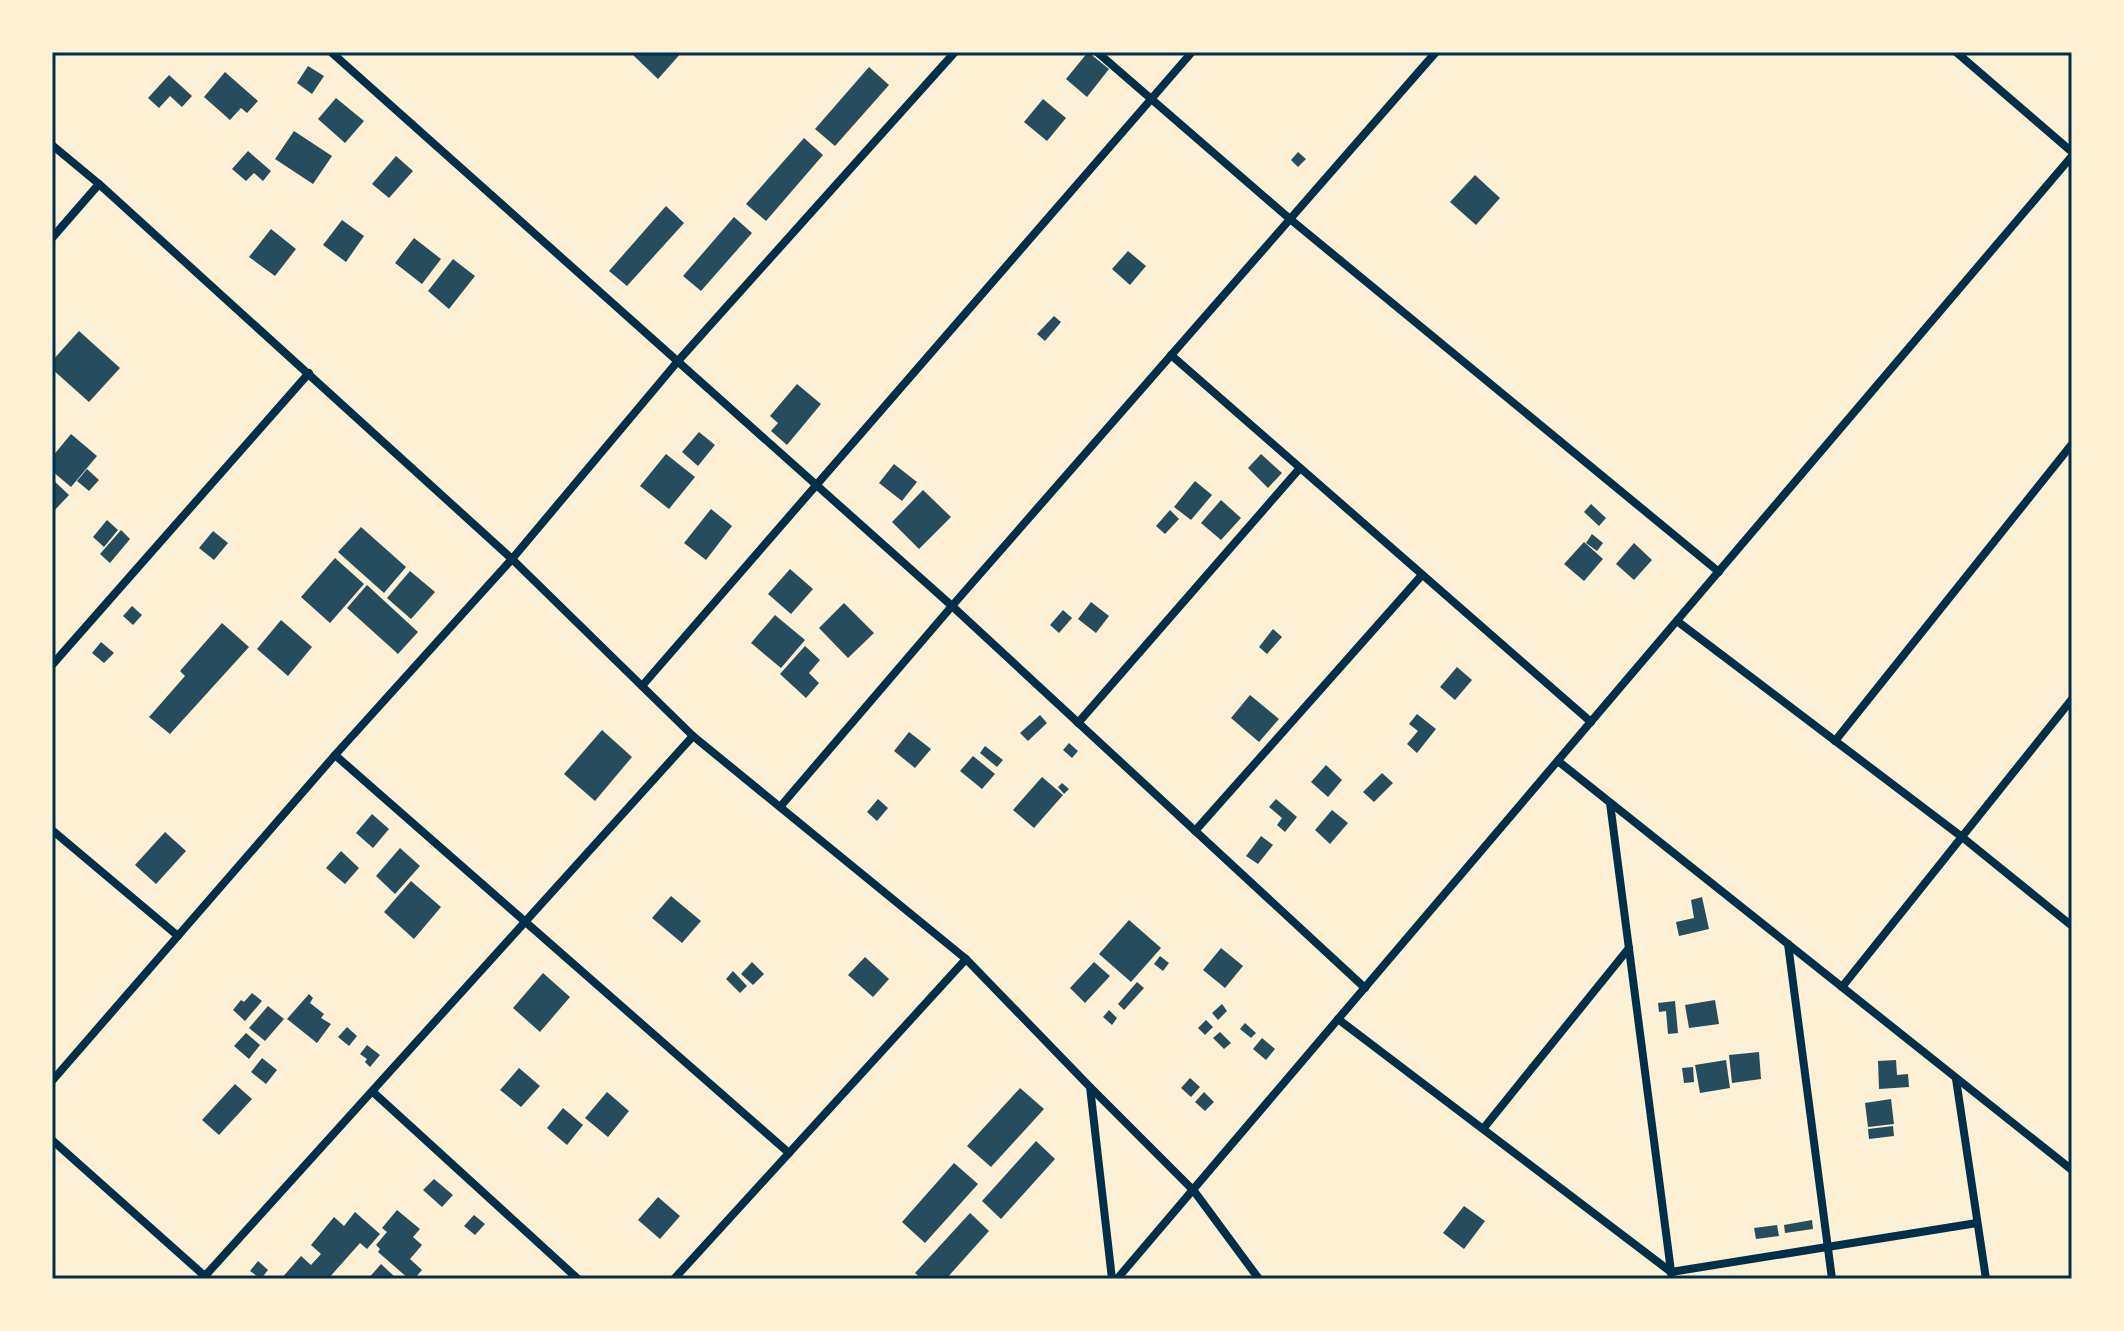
<svg xmlns="http://www.w3.org/2000/svg" width="2124" height="1331" font-family="'IBM Plex Serif',serif">
<style>
.building{fill:#264d5e}
.lines{fill:none;stroke-linecap:round;stroke-linejoin:round}
.minor{stroke:#003049;stroke-width:8}
.neatline{fill:none;stroke:#003049;stroke-width:3}
</style>
<rect width="100%" height="100%" fill="#fdf0d5"/>
<g class="building">
<path d="M636 52H682L658 79 633 55Z"/>
<path d="M1088 52 1109 69 1087 97 1066 79Z"/>
<path d="M308 66 324 76 312 94 297 83Z"/>
<path d="M869 67 889 85 835 146 815 129Z"/>
<path d="M225 72 258 101 247 113 241 108 230 120 204 97Z"/>
<path d="M169 75 192 96 182 107 170 96 159 108 148 98Z"/>
<path d="M336 98 364 121 345 143 318 119Z"/>
<path d="M1043 99 1066 118 1047 141 1024 122Z"/>
<path d="M294 131 332 156 313 184 275 159Z"/>
<path d="M804 138 823 155 766 221 746 204Z"/>
<path d="M248 151 271 171 263 181 254 173 246 181 232 169Z"/>
<path d="M1298 152 1306 159 1298 167 1291 160Z"/>
<path d="M396 156 413 171 389 198 372 184Z"/>
<path d="M1475 175 1500 198 1476 225 1450 202Z"/>
<path d="M666 206 684 223 627 286 609 271Z"/>
<path d="M734 217 752 233 701 291 683 276Z"/>
<path d="M342 220 364 236 346 262 323 245Z"/>
<path d="M271 229 296 249 275 276 249 257Z"/>
<path d="M414 238 441 259 422 284 395 263Z"/>
<path d="M1128 251 1146 266 1130 285 1112 269Z"/>
<path d="M453 259 475 276 449 309 428 291Z"/>
<path d="M1054 316 1061 322 1045 341 1037 334Z"/>
<path d="M79 331 120 368 89 402 52 369V361Z"/>
<path d="M797 384 821 404 787 445 771 431 778 423 770 416Z"/>
<path d="M699 432 715 445 698 466 682 452Z"/>
<path d="M71 434 97 456 71 487 52 471V457Z"/>
<path d="M666 454 695 477 669 509 640 486Z"/>
<path d="M1261 454 1282 473 1268 488 1248 468Z"/>
<path d="M894 464 917 482 902 501 879 483Z"/>
<path d="M87 469 99 480 89 491 77 481Z"/>
<path d="M52 479 69 495 52 513Z"/>
<path d="M1195 481 1212 495 1191 520 1174 507Z"/>
<path d="M923 490 951 517 919 549 892 522Z"/>
<path d="M1221 500 1241 518 1221 540 1201 523Z"/>
<path d="M1591 504 1606 518 1599 526 1584 512Z"/>
<path d="M711 509 732 526 706 560 684 543Z"/>
<path d="M1170 510 1179 519 1165 534 1156 526Z"/>
<path d="M107 520 118 530 104 547 93 537Z"/>
<path d="M361 527 406 567 384 593 338 552Z"/>
<path d="M121 530 130 539 110 563 100 554Z"/>
<path d="M213 531 228 543 214 560 199 548Z"/>
<path d="M1592 534 1603 543 1597 551 1586 543Z"/>
<path d="M1584 542 1603 559 1584 581 1564 564Z"/>
<path d="M1634 543 1652 560 1634 580 1616 564Z"/>
<path d="M335 558 364 584 330 623 301 597Z"/>
<path d="M790 569 813 589 791 614 768 594Z"/>
<path d="M410 571 435 592 411 619 387 598Z"/>
<path d="M367 585 418 632 398 654 347 608Z"/>
<path d="M1091 602 1109 616 1096 633 1078 619Z"/>
<path d="M844 603 874 633 848 658 819 628Z"/>
<path d="M132 606 142 615 133 625 123 616Z"/>
<path d="M1063 610 1072 618 1059 633 1050 625Z"/>
<path d="M775 615 805 640 781 668 751 643Z"/>
<path d="M281 620 312 647 288 676 257 649Z"/>
<path d="M222 623 249 647 170 734 149 717 185 676 180 671Z"/>
<path d="M1273 629 1282 637 1267 654 1259 647Z"/>
<path d="M101 642 114 653 104 663 92 653Z"/>
<path d="M805 646 820 660 809 673 819 683 806 698 780 674Z"/>
<path d="M1457 667 1472 680 1455 700 1440 687Z"/>
<path d="M1250 695 1279 719 1259 742 1231 718Z"/>
<path d="M1417 714 1436 729 1417 753 1407 744 1418 731 1409 724Z"/>
<path d="M1040 715 1047 723 1028 741 1020 733Z"/>
<path d="M602 730 632 757 595 801 564 774Z"/>
<path d="M909 732 931 749 915 768 894 751Z"/>
<path d="M1069 743 1078 751 1072 758 1063 750Z"/>
<path d="M985 746 1003 760 997 767 980 753Z"/>
<path d="M973 756 995 774 982 789 960 771Z"/>
<path d="M1326 765 1342 780 1328 797 1311 782Z"/>
<path d="M1382 773 1393 783 1374 802 1363 792Z"/>
<path d="M1042 777 1063 795 1034 828 1013 810Z"/>
<path d="M1062 783 1069 789 1064 794 1058 787Z"/>
<path d="M878 799 888 808 877 821 867 812Z"/>
<path d="M1276 799 1297 817 1285 832 1277 825 1282 818 1269 807Z"/>
<path d="M1332 810 1348 823 1330 844 1315 830Z"/>
<path d="M372 814 389 829 373 848 356 833Z"/>
<path d="M165 832 186 851 156 884 135 865Z"/>
<path d="M1261 836 1273 845 1258 864 1246 856Z"/>
<path d="M400 848 420 866 395 894 376 876Z"/>
<path d="M341 851 359 868 345 884 326 868Z"/>
<path d="M411 881 441 907 414 939 384 912Z"/>
<path d="M671 896 701 921 682 943 652 918Z"/>
<path d="M1702 897 1709 929 1679 936 1676 922 1694 918 1691 900Z"/>
<path d="M1129 920 1161 948 1131 982 1099 954Z"/>
<path d="M1221 948 1243 966 1225 988 1203 970Z"/>
<path d="M1160 956 1169 963 1163 971 1154 964Z"/>
<path d="M865 957 889 979 873 997 848 975Z"/>
<path d="M752 962 764 974 753 985 741 974Z"/>
<path d="M1094 962 1110 976 1085 1003 1070 988Z"/>
<path d="M733 971 747 986 740 993 726 979Z"/>
<path d="M543 973 570 997 540 1032 513 1008Z"/>
<path d="M1137 982 1144 988 1124 1010 1118 1004Z"/>
<path d="M252 993 262 1001 245 1021 233 1010 241 1000 244 1002Z"/>
<path d="M309 994 313 998 310 1003 324 1014 321 1018 331 1024 317 1043 287 1019Z"/>
<path d="M1715 1000 1719 1024 1689 1028 1685 1005Z"/>
<path d="M1675 1001 1678 1033 1668 1034 1666 1011 1659 1012 1658 1003Z"/>
<path d="M1222 1004 1227 1011 1218 1020 1212 1013Z"/>
<path d="M268 1006 284 1019 265 1041 249 1028Z"/>
<path d="M1109 1010 1117 1018 1112 1025 1103 1017Z"/>
<path d="M1206 1020 1213 1027 1205 1035 1198 1028Z"/>
<path d="M1245 1023 1256 1033 1251 1038 1240 1029Z"/>
<path d="M347 1027 357 1036 349 1046 338 1037Z"/>
<path d="M1220 1032 1231 1043 1224 1049 1213 1038Z"/>
<path d="M246 1033 260 1045 249 1059 234 1046Z"/>
<path d="M1262 1038 1275 1049 1266 1060 1253 1049Z"/>
<path d="M367 1045 380 1055 370 1067 365 1062 367 1059 360 1054Z"/>
<path d="M1759 1052 1761 1079 1732 1083 1729 1055Z"/>
<path d="M262 1058 277 1070 266 1084 251 1072Z"/>
<path d="M1726 1060 1730 1088 1700 1093 1695 1065Z"/>
<path d="M1896 1060 1897 1075 1908 1074 1909 1087 1879 1089 1878 1061Z"/>
<path d="M1693 1067 1694 1082 1684 1083 1682 1068Z"/>
<path d="M519 1068 540 1086 521 1107 500 1090Z"/>
<path d="M1190 1078 1200 1087 1191 1097 1181 1088Z"/>
<path d="M235 1084 252 1099 219 1135 202 1120Z"/>
<path d="M1020 1088 1044 1109 991 1167 967 1146Z"/>
<path d="M607 1092 629 1111 608 1137 585 1118Z"/>
<path d="M1204 1092 1214 1102 1205 1111 1195 1102Z"/>
<path d="M1891 1099 1894 1124 1868 1127 1865 1103Z"/>
<path d="M563 1108 583 1125 567 1145 547 1128Z"/>
<path d="M1893 1126 1894 1136 1869 1139 1868 1129Z"/>
<path d="M1036 1141 1055 1159 1001 1219 982 1201Z"/>
<path d="M954 1163 978 1184 925 1243 902 1222Z"/>
<path d="M434 1179 453 1195 442 1207 423 1190Z"/>
<path d="M658 1197 680 1216 660 1239 638 1220Z"/>
<path d="M1464 1206 1485 1221 1464 1249 1443 1233Z"/>
<path d="M397 1210 420 1229 413 1237 422 1245 410 1259 422 1270 414 1279H409L378 1252 380 1249 376 1245 387 1232 382 1228Z"/>
<path d="M355 1212 380 1234 367 1249 360 1243 328 1279H281L301 1256 311 1265 321 1254 311 1245 334 1217 344 1226Z"/>
<path d="M970 1213 989 1231 946 1279H922L915 1273Z"/>
<path d="M474 1215 485 1224 475 1235 464 1226Z"/>
<path d="M1812 1220 1813 1229 1785 1233 1784 1225Z"/>
<path d="M1777 1225 1779 1236 1756 1239 1754 1228Z"/>
<path d="M258 1261 268 1270 261 1279 250 1271Z"/>
<path d="M381 1264 397 1279H368Z"/>
</g>
<g class="lines">
<g class="minor">
<path d="M331 52 952 606 1365 988"/>
<path d="M1097 52 1290 219 1719 572"/>
<path d="M1956 52 2072 152"/>
<path d="M52 145 99 184 512 559 693 736 966 959 1090 1087 1112 1279"/>
<path d="M52 238 99 184"/>
<path d="M1171 355 1591 722"/>
<path d="M1677 621 1962 837 2072 926"/>
<path d="M52 665 309 373"/>
<path d="M642 686 1192 52"/>
<path d="M1078 723 1300 468"/>
<path d="M1835 741 2072 444"/>
<path d="M335 755 789 1153"/>
<path d="M1558 761 2072 1170"/>
<path d="M1610 803 1672 1279"/>
<path d="M780 807 952 606 1436 52"/>
<path d="M52 830 178 936"/>
<path d="M1195 831 1422 575"/>
<path d="M1788 944 1832 1279"/>
<path d="M1842 987 2072 699"/>
<path d="M1338 1019 1671 1272 1977 1223"/>
<path d="M1956 1079 1986 1279"/>
<path d="M52 1081 335 755 512 559 678 361 955 52"/>
<path d="M1091 1088 1194 1191 1259 1279"/>
<path d="M373 1092 578 1279"/>
<path d="M1483 1129 1629 948"/>
<path d="M52 1140 207 1278"/>
<path d="M205 1276 693 736"/>
<path d="M674 1279 966 959"/>
<path d="M1117 1279 2072 156"/>
</g>
</g>
<rect width="2124" height="1331" fill="none" stroke="#fdf0d5" stroke-width="108"/>
<rect x="54" y="54" width="2016" height="1223" class="neatline"/>
</svg>
